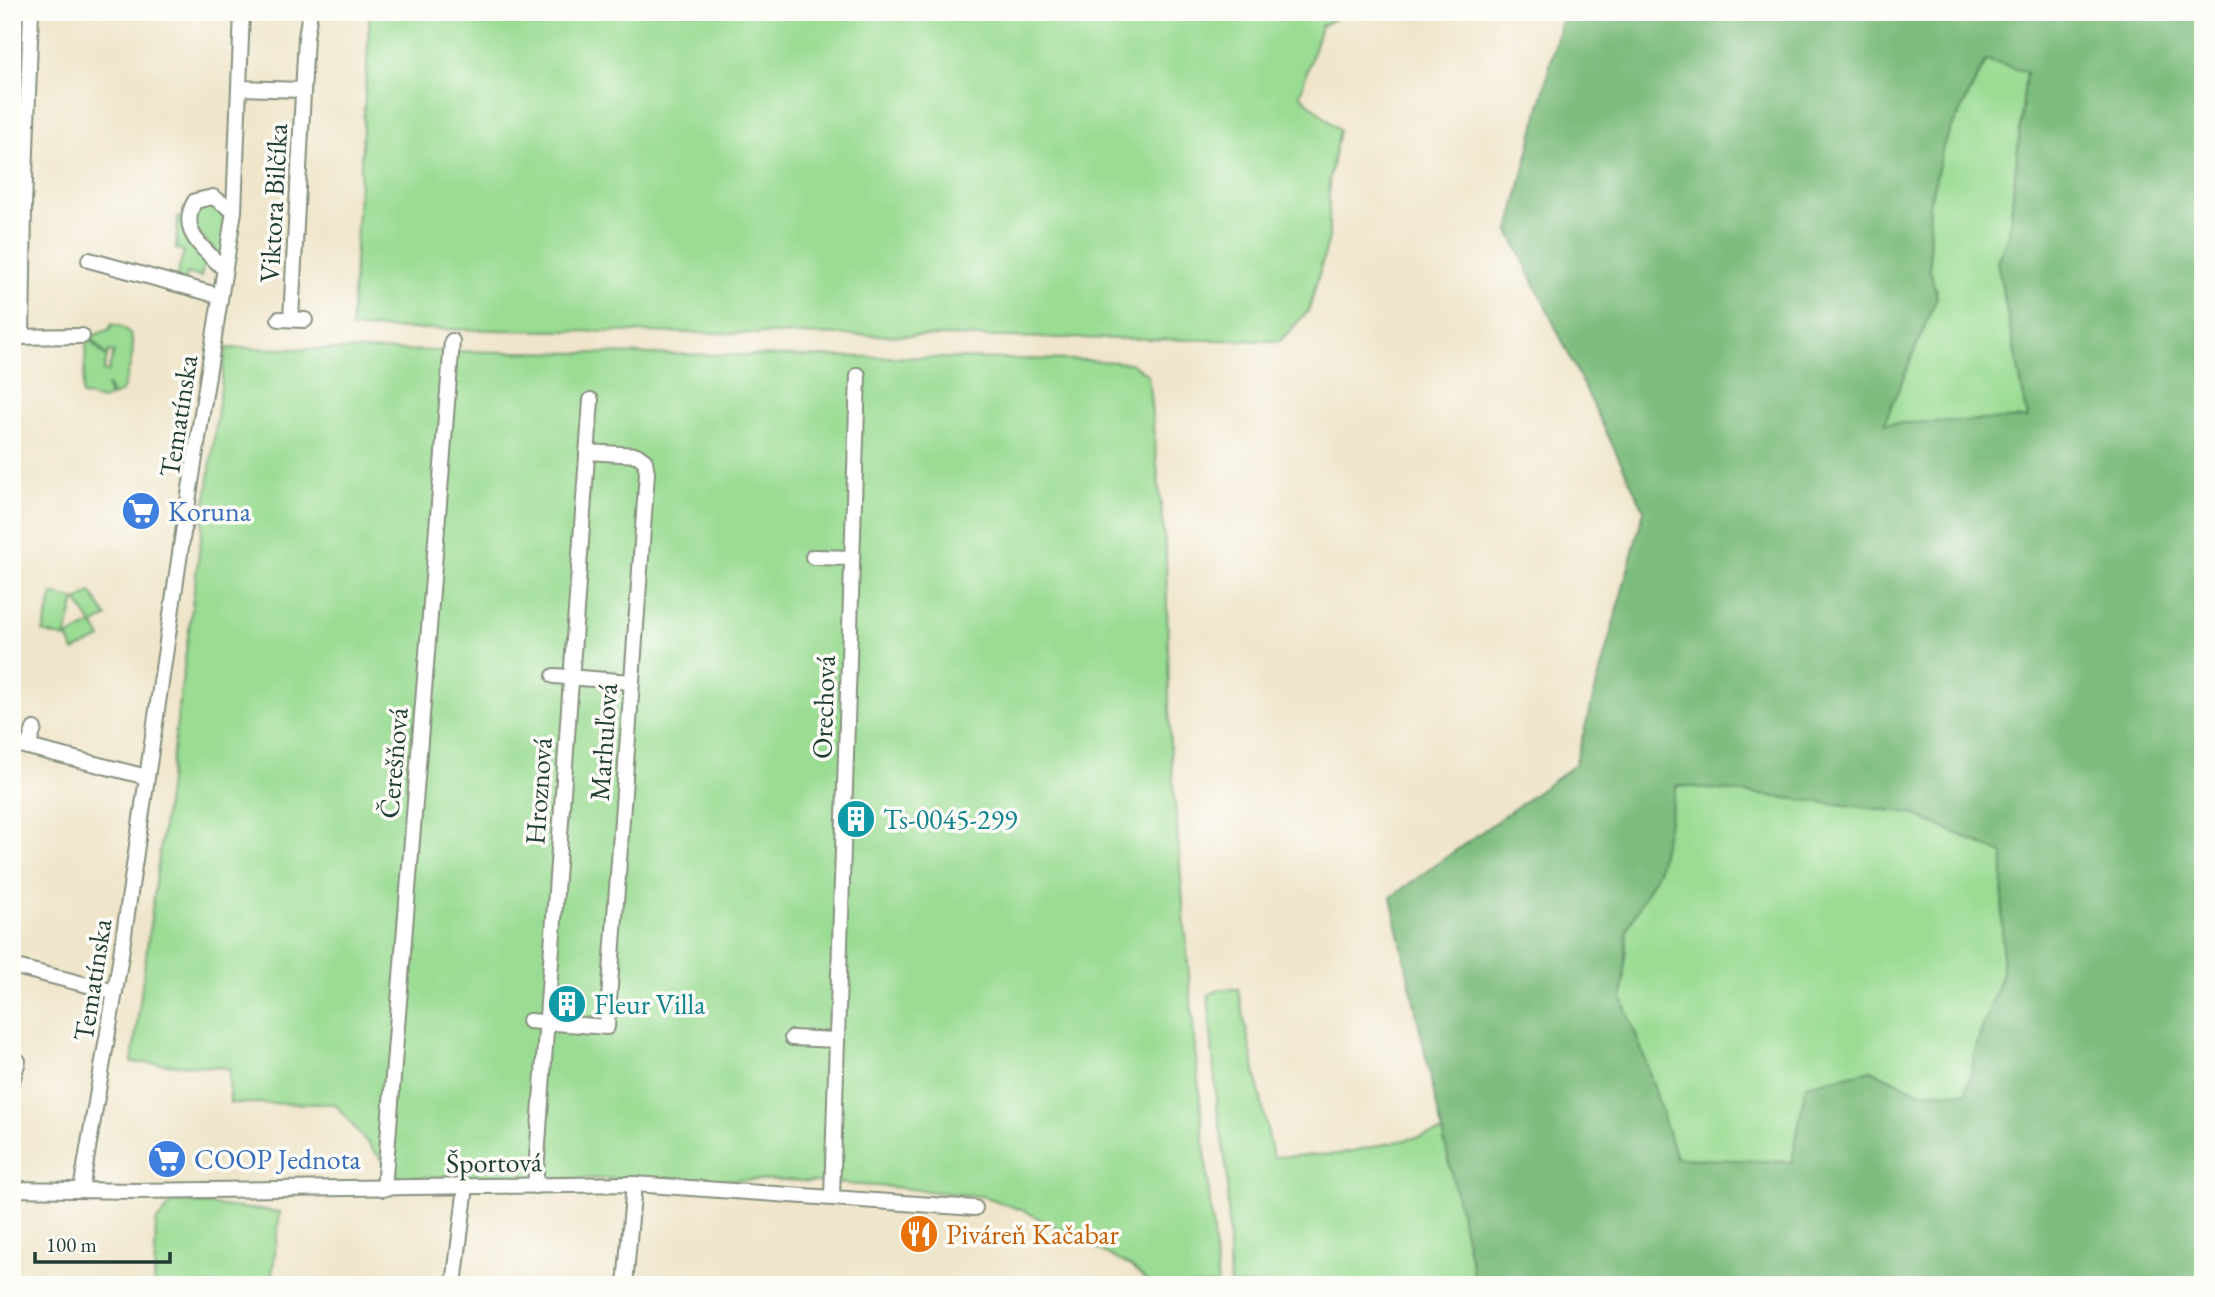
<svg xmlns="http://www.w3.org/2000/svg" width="2215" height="1297" font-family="'EB Garamond',serif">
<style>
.green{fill:#9adc93;stroke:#5c8c64;stroke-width:2}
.forest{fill:#7bbc7d;stroke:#4d7c58;stroke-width:2;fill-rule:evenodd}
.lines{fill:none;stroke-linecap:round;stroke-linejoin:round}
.minor-casing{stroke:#87917f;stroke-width:18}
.minor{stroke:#fff;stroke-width:14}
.labels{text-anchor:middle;stroke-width:7;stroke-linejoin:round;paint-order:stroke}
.street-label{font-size:28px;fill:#1f3d34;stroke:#fdfcf7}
.shop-label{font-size:28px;fill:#366cbe;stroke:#fdfcf7;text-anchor:start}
.culture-label{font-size:28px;fill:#0d838f;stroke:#fdfcf7;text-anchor:start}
.food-label{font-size:28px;fill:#c56008;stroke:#fdfcf7;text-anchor:start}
</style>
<rect width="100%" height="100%" fill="#fdfcf7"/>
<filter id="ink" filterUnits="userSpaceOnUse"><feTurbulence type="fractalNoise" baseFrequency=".0143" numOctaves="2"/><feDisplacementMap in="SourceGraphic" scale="14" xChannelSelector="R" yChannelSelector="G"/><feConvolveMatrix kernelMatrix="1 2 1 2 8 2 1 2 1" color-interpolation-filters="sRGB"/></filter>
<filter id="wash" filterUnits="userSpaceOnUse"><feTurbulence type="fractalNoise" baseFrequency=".00686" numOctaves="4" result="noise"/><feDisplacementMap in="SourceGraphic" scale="28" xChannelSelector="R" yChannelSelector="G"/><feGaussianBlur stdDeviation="1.57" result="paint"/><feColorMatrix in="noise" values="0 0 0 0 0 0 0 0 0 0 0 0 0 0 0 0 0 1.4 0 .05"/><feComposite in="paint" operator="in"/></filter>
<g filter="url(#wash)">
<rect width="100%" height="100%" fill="#efe5ca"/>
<g class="green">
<path d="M370 12H1348L1321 26 1300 95 1339 130 1329 181V238L1309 310 1280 341 351 328Z"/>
<path d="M1987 60 2026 72 2009 232 1997 261 2028 419 1883 424 1937 297 1930 270 1929 206 1944 143Z"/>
<path d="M212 203 223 209 227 219 224 253 219 256 193 226 194 212 202 205Z"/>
<path d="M178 217H183L206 256 201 277 187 273 185 283 176 280 184 251 176 249Z"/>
<path d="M111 324C148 328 128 370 122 392L112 396 108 386 107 387 110 397 103 400 82 395 87 340 89 339 107 358 103 371 108 372 114 352 109 351 107 356 90 337 110 329Z"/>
<path d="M226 348 1085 360 1130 363 1148 375 1166 556 1170 744 1195 1049 1218 1285H1151L1132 1267 1027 1212 986 1197 890 1187 786 1180 396 1177 335 1104 230 1103 229 1068 132 1062Z"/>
<path d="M91 592 107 617 93 625 101 638 74 651 67 637 92 624 77 601Z"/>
<path d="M53 594 75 600 65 638 43 632Z"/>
<path d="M1677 785 1911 813 2003 854 2002 973 1978 1041 1966 1093 1920 1092 1871 1070 1792 1162 1676 1158 1644 1056 1622 999 1627 929 1658 871Z"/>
<path d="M1221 989H1238L1273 1157 1338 1154 1443 1132 1476 1285H1230L1227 1172 1217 1107 1208 995Z"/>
<path d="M174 1201 280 1212 271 1285H154L156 1222Z"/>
</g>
<path class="forest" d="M1563 12H2203V1285H1476L1391 897 1575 765 1644 510 1509 231ZM1986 60 2026 72 2009 232 1997 261 2028 418 1884 424 1937 297 1930 270 1929 206 1944 143ZM1677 785 1911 813 2003 854 2002 973 1978 1041 1966 1093 1920 1092 1871 1070 1806 1085 1792 1162 1676 1158 1644 1056 1622 999 1627 929 1658 871Z"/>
</g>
<g filter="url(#ink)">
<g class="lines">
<g class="minor-casing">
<g id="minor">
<path d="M240 88 303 90"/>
<path d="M234 211 242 12"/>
<path d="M89 260 220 296"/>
<path d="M279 319 305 320"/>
<path d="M291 319 306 37 310 12"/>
<path d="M12 337 82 336"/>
<path d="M22 337 24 206 31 12"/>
<path d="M813 557 852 558"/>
<path d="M554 676 632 682"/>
<path d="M12 743 147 777"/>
<path d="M28 747 34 729"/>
<path d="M12 966 115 992"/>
<path d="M529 1021 607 1027 647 473 645 461 637 455 587 452"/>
<path d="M792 1038 837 1040"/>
<path d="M12 1081 18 1061 15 1060"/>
<path d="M535 1186 591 400"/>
<path d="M12 1189 134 1191 634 1184 975 1208"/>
<path d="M384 1189 452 341"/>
<path d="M81 1190 119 968 183 533 234 211 213 197 195 201C177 232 205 249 225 270"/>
<path d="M832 1197 858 375"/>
<path d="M454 1285 466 1186"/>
<path d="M625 1285 634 1184"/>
</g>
</g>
<use href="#minor" class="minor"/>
</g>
</g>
<defs>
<g id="supermarket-disc" transform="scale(2.0125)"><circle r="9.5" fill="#3f7fe0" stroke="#fdfcf7"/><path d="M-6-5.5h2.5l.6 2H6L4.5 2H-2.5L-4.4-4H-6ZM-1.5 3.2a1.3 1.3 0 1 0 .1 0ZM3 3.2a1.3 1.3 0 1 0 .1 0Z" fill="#fff"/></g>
<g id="building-disc" transform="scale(2.0125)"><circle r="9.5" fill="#0f9aa8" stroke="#fdfcf7"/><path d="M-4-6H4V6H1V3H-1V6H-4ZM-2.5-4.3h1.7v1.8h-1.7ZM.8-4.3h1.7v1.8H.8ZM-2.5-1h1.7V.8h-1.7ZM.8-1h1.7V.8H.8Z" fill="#fff"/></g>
<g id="restaurant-disc" transform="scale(2.0125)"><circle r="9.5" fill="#e8710a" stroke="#fdfcf7"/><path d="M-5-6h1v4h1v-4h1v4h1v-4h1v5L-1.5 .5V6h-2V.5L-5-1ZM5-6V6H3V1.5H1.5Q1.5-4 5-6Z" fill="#fff"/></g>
</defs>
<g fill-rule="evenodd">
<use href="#supermarket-disc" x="141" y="511"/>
<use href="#building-disc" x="856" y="819"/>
<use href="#building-disc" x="567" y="1004"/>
<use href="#supermarket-disc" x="167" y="1159"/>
<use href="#restaurant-disc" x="919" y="1234"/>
</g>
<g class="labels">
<g class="street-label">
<text transform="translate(273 203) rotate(-87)" y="10">Viktora Bilčíka</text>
<text transform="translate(178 416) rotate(-81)" y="10">Tematínska</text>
<text transform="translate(823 707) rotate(-88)" y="10">Orechová</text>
<text transform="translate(603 742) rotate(-86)" y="10">Marhuľová</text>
<text transform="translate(393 763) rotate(-85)" y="10">Čerešňová</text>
<text transform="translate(538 791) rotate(-86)" y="10">Hroznová</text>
<text transform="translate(92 980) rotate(-81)" y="10">Tematínska</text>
<text transform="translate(494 1162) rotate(-1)" y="10">Športová</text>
</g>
<g class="shop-label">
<text x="168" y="521">Koruna</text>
<text x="194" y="1169">COOP Jednota</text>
</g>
<g class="culture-label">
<text x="883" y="829">Ts-0045-299</text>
<text x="594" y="1014">Fleur Villa</text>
</g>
<g class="food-label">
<text x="946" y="1244">Piváreň Kačabar</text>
</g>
</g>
<rect width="2215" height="1297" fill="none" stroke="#fdfcf7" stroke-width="42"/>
<path d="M35 1252v10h135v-10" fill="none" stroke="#1f3d34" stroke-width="3.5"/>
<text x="46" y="1252" font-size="21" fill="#1f3d34" stroke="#fdfcf7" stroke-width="5" paint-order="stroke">100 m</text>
</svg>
